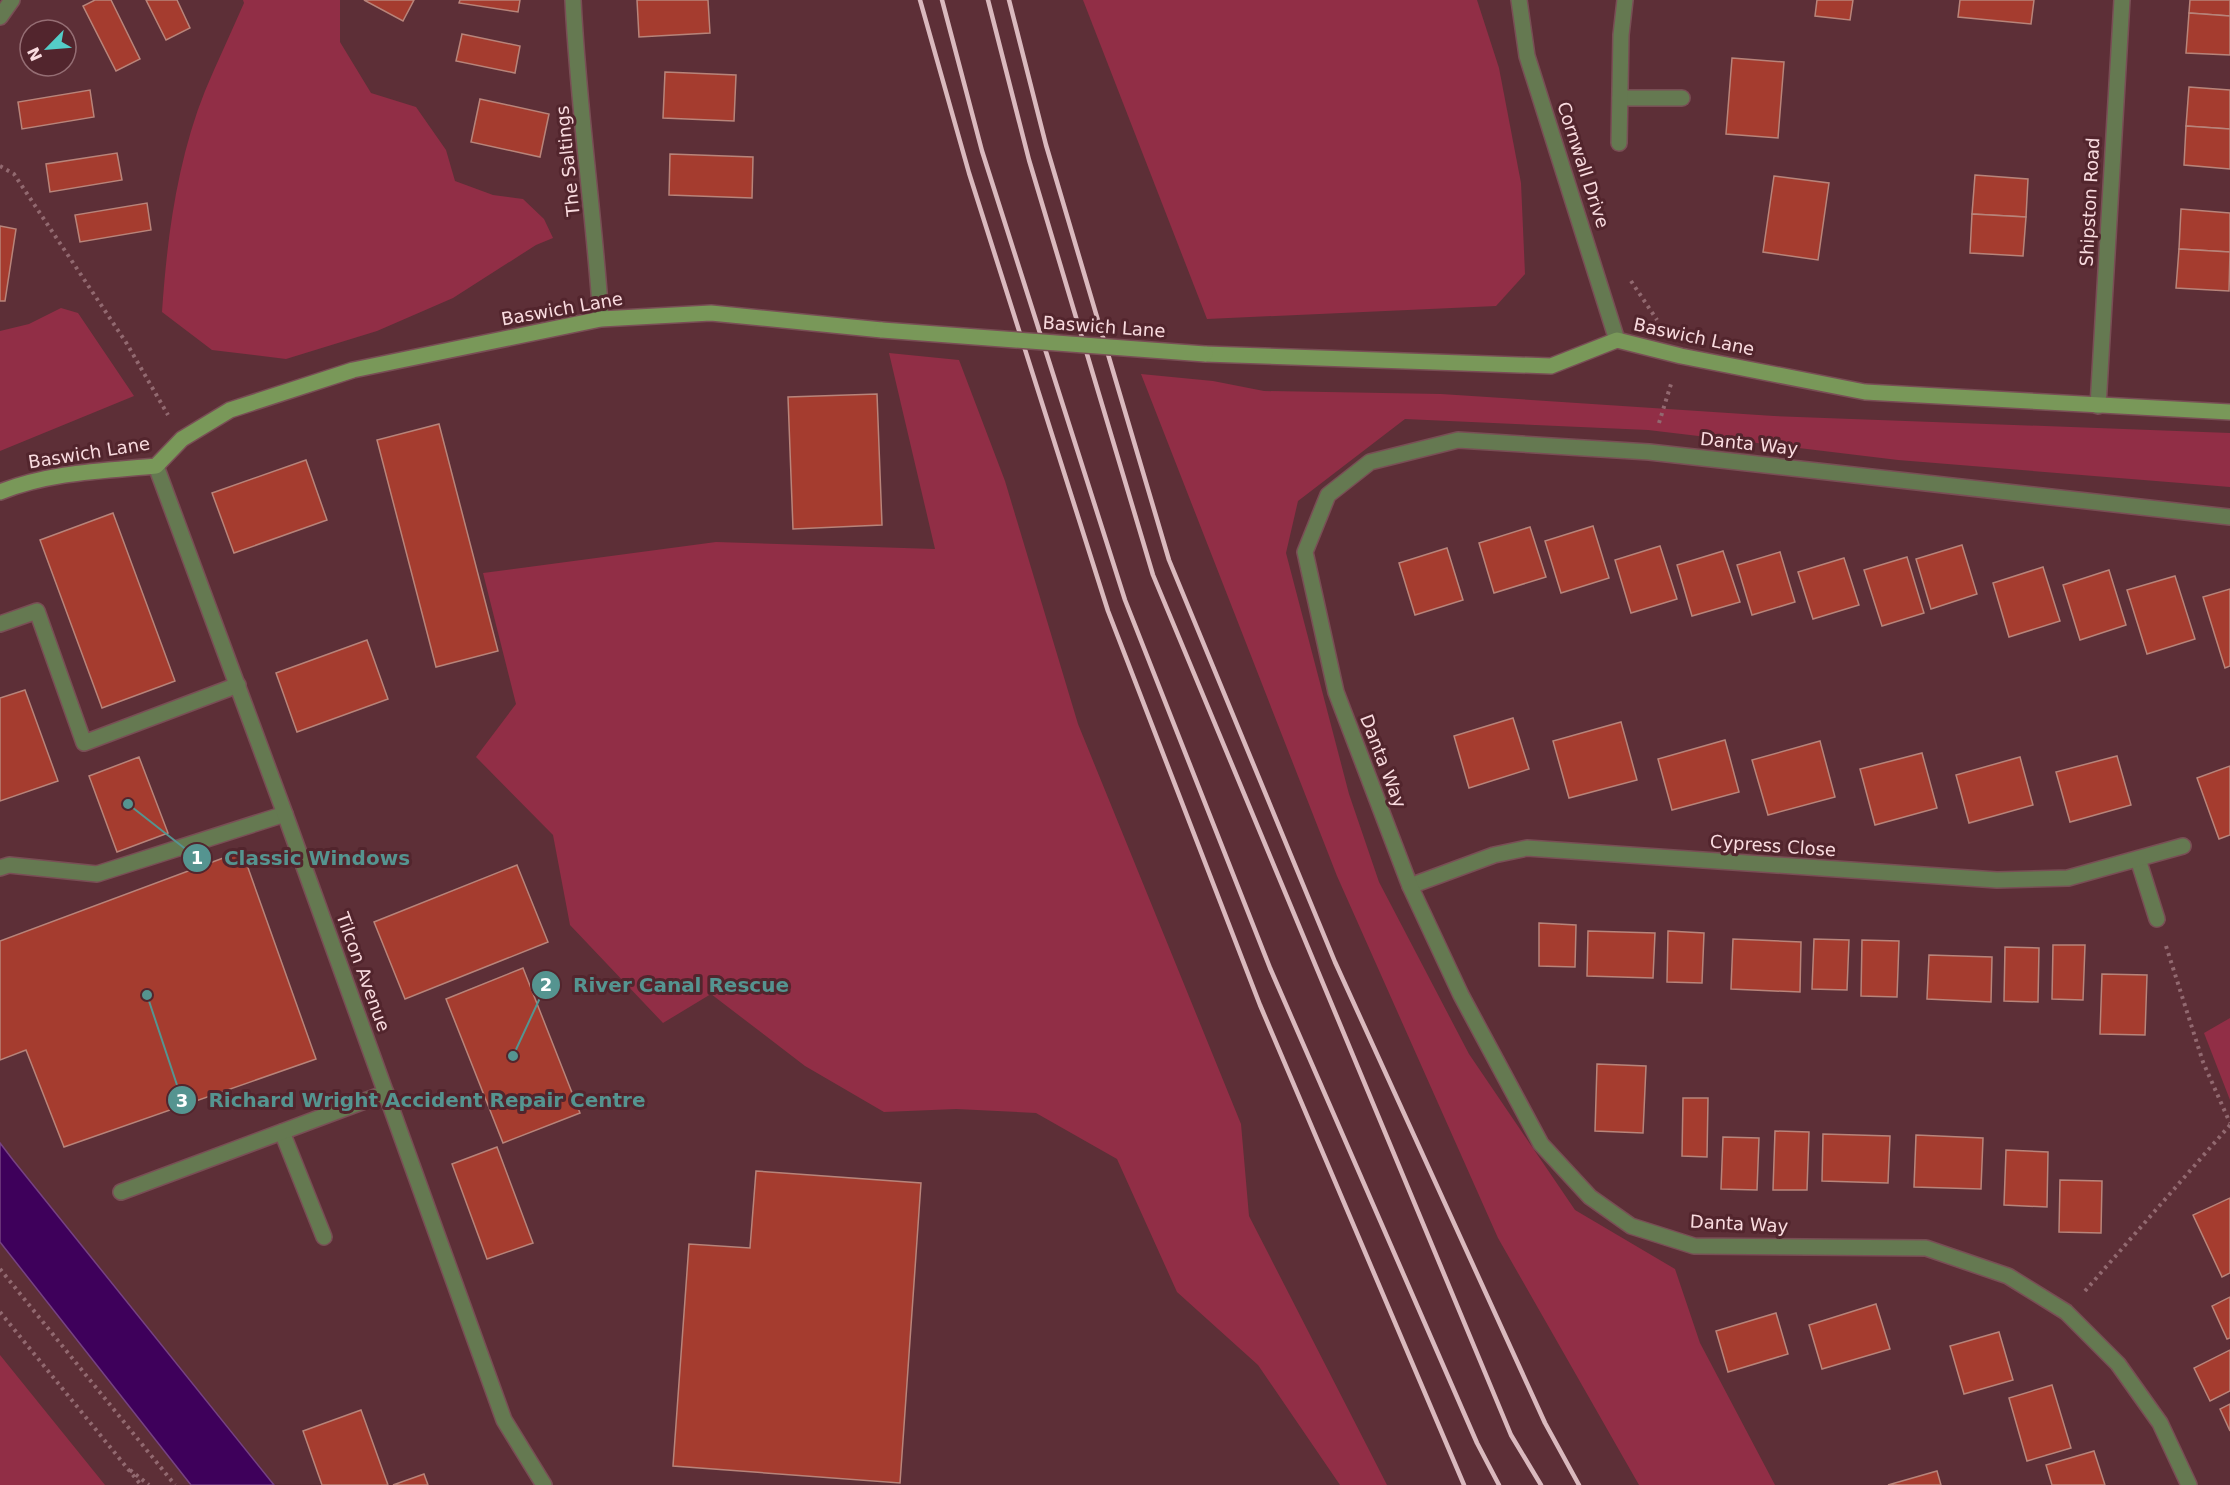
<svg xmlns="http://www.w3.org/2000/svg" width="2230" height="1485" font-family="'DejaVu Sans',sans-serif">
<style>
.green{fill:#912e46}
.water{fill:#3e005b;stroke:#764283;stroke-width:1.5}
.building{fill:#a53c2f;stroke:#b8847a;stroke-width:1.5}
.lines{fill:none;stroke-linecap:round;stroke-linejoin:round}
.lane-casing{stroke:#794e55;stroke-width:18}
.street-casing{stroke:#794e55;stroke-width:18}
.secondary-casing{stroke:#794e55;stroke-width:18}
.path{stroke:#926970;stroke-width:4;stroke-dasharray:3 4.5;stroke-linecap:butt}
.lane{stroke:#657951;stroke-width:15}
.street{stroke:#657951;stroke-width:15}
.secondary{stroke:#799859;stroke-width:15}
.rail{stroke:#dab9be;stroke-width:4.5}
.secondary-bridge-casing{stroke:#794e55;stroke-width:18;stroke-linecap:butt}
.secondary-bridge{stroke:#799859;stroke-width:15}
.labels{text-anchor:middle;stroke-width:6;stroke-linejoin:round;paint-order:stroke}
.street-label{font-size:18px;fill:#f9dbdf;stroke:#52252d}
.leader{fill:none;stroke:#559490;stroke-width:2}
.callout-dot{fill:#559490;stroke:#52252d;stroke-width:2}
.mark-label{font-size:18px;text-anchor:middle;font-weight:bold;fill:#fff}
.callout-label{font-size:20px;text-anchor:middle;font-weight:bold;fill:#559490;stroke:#52252d;stroke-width:6;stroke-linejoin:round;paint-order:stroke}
</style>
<rect width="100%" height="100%" fill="#5d2f37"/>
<g class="green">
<path d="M243 0H340V42L371 93 416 107 446 150 455 181 493 195 523 199 544 219 553 238 536 245 453 298 377 331 286 359 212 350 162 312C167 238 177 161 205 91 217 62 231 33 244 3Z"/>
<path d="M1083 0H1477L1499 68 1521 183 1525 274 1496 306 1207 319Z"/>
<path d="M61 308 78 313 134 396 0 451V331L29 324Z"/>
<path d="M889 353 959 360 1005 481 1078 724 1241 1124 1249 1216 1387 1485H1340L1258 1365 1177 1292 1117 1159 1036 1113 956 1109 884 1112 805 1066 711 994 663 1023 570 925 553 835 476 757 516 704 483 573 716 542 935 549Z"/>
<path d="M1141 374 1213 381 1264 391 1441 394 1774 416 2230 433V487L1898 460 1648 430 1405 419 1298 501 1286 553 1349 794 1379 882 1469 1054 1575 1210 1675 1269 1700 1343 1775 1485H1639L1498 1238 1337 876Z"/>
<path d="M2230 1018V1100L2204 1033Z"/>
<path d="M0 1355 105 1485H0Z"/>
</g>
<path class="water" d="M0 1143 13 1160 274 1485H191L0 1242Z"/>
<g class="building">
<path d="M95 0H111L140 59 116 71 83 6Z"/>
<path d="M146 0H177L190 28 166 40Z"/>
<path d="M364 0H414L403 21Z"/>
<path d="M460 0H520L518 12 459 3Z"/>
<path d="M637 0H708L710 33 639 37Z"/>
<path d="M1817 0H1853L1850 20 1815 16Z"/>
<path d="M1960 0H2034L2031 24 1958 17Z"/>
<path d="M2190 0H2230V16L2189 13Z"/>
<path d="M2189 13 2230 16V55L2186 53Z"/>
<path d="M462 34 520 46 515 73 456 61Z"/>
<path d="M1732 58 1784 62 1778 138 1726 134Z"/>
<path d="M665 72 736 75 734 121 663 118Z"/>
<path d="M2189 87 2230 90V129L2186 126Z"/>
<path d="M90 90 94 117 22 129 18 102Z"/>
<path d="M480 99 549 114 540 157 471 142Z"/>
<path d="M2186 126 2230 129V169L2184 165Z"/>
<path d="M117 153 122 180 50 192 46 164Z"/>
<path d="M670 154 753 157 752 198 669 195Z"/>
<path d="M1975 175 2028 179 2026 217 1972 214Z"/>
<path d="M1774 176 1829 183 1818 260 1763 252Z"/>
<path d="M147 203 151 230 80 242 75 215Z"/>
<path d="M2181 209 2230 213V252L2179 249Z"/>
<path d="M1972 214 2026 217 2023 256 1970 253Z"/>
<path d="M0 226 16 229 5 301H0Z"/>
<path d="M2179 249 2230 252 2229 291 2176 288Z"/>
<path d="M877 394 882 525 793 529 788 397Z"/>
<path d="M439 424 498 651 436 667 377 440Z"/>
<path d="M306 460 327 520 234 553 212 493Z"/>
<path d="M113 513 175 681 102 708 40 540Z"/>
<path d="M1593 526 1609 578 1561 593 1545 541Z"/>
<path d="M1530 527 1546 577 1494 593 1479 543Z"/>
<path d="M1962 545 1977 594 1931 609 1916 559Z"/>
<path d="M1660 546 1677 599 1631 613 1615 560Z"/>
<path d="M1447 548 1463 600 1415 615 1399 563Z"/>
<path d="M1723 551 1740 602 1692 616 1677 565Z"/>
<path d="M1780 552 1795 602 1752 615 1737 565Z"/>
<path d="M1907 557 1924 613 1882 626 1864 570Z"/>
<path d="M1844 558 1859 605 1813 619 1798 572Z"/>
<path d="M2043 567 2060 621 2009 637 1993 583Z"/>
<path d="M2109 570 2126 625 2080 640 2063 585Z"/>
<path d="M2175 576 2195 639 2147 654 2127 590Z"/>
<path d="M2230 589V666L2225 668 2203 597Z"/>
<path d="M367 640 388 699 297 732 276 673Z"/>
<path d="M25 690 58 781 0 801V698Z"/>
<path d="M1513 718 1529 769 1469 788 1454 736Z"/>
<path d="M1621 722 1637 780 1569 798 1553 741Z"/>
<path d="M1725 740 1739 792 1672 810 1658 759Z"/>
<path d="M1820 741 1835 797 1768 815 1752 760Z"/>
<path d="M1922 753 1937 808 1875 825 1860 769Z"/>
<path d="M2117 756 2131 805 2070 822 2056 772Z"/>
<path d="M139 757 168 833 117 852 89 776Z"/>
<path d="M2020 757 2033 805 1969 823 1956 775Z"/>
<path d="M2230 766V835L2219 839 2197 778Z"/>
<path d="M242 851 316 1059 64 1147 26 1050 0 1060V941Z"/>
<path d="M517 865 548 942 405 999 374 922Z"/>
<path d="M1539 923 1576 925 1575 967 1539 966Z"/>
<path d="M1588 931 1655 933 1653 978 1587 976Z"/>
<path d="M1668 931 1704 933 1702 983 1667 982Z"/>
<path d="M1733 939 1801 942 1800 992 1731 989Z"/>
<path d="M1814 939 1849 940 1847 990 1812 989Z"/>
<path d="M1862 940 1899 941 1897 997 1861 996Z"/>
<path d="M2053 945H2085L2083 1000 2052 999Z"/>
<path d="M2005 947 2039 948 2038 1002 2004 1001Z"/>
<path d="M1929 955 1992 957 1991 1002 1927 999Z"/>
<path d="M523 968 580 1113 503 1143 446 999Z"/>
<path d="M2102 974 2147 975 2145 1035 2100 1034Z"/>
<path d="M1597 1064 1646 1066 1643 1133 1595 1131Z"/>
<path d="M1683 1098H1708L1707 1157 1682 1156Z"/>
<path d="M1775 1131 1809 1132 1807 1190H1773Z"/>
<path d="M1823 1134 1890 1136 1888 1183 1822 1181Z"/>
<path d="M1916 1135 1983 1138 1981 1189 1914 1187Z"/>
<path d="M1723 1137 1759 1138 1757 1190 1721 1189Z"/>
<path d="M497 1147 533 1243 487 1259 452 1164Z"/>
<path d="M2006 1150 2048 1152 2047 1207 2004 1205Z"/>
<path d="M756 1171 921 1183 900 1483 673 1466 689 1244 750 1248Z"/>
<path d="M2060 1180 2102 1181 2101 1233 2059 1232Z"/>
<path d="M2230 1198V1273L2222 1277 2193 1215Z"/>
<path d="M2230 1297V1338L2227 1339 2212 1306Z"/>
<path d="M1876 1304 1890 1349 1822 1369 1809 1325Z"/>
<path d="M1776 1313 1788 1354 1728 1372 1716 1331Z"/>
<path d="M1999 1332 2013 1380 1964 1394 1950 1346Z"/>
<path d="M2230 1350V1391L2210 1401 2194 1368Z"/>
<path d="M2052 1385 2071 1448 2027 1461 2009 1398Z"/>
<path d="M2230 1404V1431L2220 1409Z"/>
<path d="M361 1410 388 1485H322L303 1431Z"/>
<path d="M2094 1451 2105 1485H2052L2046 1465Z"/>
<path d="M1937 1471 1941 1485H1888Z"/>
<path d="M424 1474 428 1485H393Z"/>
</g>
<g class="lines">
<g class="lane-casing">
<g id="lane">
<path d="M0 624 37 611 84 743 238 685"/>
<path d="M0 868 9 865 97 874 285 814"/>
<path d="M282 1132 324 1237"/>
<path d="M121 1192 386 1093"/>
</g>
</g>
<g class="street-casing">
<g id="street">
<path d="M573 0C578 106 594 212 601 319"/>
<path d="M1519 0 1527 56 1617 340"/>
<path d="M0 17 12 0"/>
<path d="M1620 98H1682"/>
<path d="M1619 143 1621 35 1625 0"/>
<path d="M2098 406 2122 0"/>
<path d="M156 466 285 814 504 1420 544 1485"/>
<path d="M2138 859 2157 919"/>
<path d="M1410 886 1494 855 1527 848 1997 880 2068 878 2183 846"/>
<path d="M2189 1485 2160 1423 2118 1364 2066 1312 2008 1276 1926 1248 1694 1246 1631 1226 1590 1197 1541 1144 1461 995 1410 886 1336 692 1305 552 1328 495 1370 462 1458 440 1649 452 2230 517"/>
</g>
</g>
<g class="secondary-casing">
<g id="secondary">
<path d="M1205 354 1551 366 1617 340 1681 356 1865 392 2230 412"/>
<path d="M0 492C51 472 102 471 156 466L182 439 230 410 353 370 601 319 711 313 882 330"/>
</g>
</g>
<g class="path">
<path d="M0 166 14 174 127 344 168 415"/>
<path d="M1631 281 1657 320"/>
<path d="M1659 423 1671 384"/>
<path d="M2166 946 2203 1062 2230 1123"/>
<path d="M0 1269 175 1485"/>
<path d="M2085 1291 2230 1125"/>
<path d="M0 1312 141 1485"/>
<path d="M130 1470 149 1485"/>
</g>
<use href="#lane" class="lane"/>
<use href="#street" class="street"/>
<use href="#secondary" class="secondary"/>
<g class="rail">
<path d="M920 0 969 173 1108 611 1260 1005 1464 1485"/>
<path d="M942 0 982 151 1125 600 1270 968 1477 1443 1499 1485"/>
<path d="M988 0 1029 160 1153 575 1511 1435 1541 1485"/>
<path d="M1009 0 1046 145 1169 560 1335 962 1545 1423 1579 1485"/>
</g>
<g class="secondary-bridge-casing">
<path id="secondary-bridge" d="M882 330 1205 354"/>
</g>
<use href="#secondary-bridge" class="secondary-bridge"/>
</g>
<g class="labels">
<g class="street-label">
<text transform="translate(568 161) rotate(-96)" y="6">The Saltings</text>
<text transform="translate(1583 165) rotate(72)" y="6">Cornwall Drive</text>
<text transform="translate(2090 202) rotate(-87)" y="6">Shipston Road</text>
<text transform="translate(562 309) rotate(-10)" y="6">Baswich Lane</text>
<text transform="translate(1104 327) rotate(4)" y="6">Baswich Lane</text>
<text transform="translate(1694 337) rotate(12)" y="6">Baswich Lane</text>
<text transform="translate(1749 444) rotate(6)" y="6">Danta Way</text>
<text transform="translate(89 453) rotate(-9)" y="6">Baswich Lane</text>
<text transform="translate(1383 761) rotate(69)" y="6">Danta Way</text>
<text transform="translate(1773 846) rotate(4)" y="6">Cypress Close</text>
<text transform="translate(363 972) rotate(70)" y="6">Tilcon Avenue</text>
<text transform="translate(1739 1224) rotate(3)" y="6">Danta Way</text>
</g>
</g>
<path class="leader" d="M128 804L197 858M513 1056L546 985M147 995L182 1100"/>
<g class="callout-dot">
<circle cx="128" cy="804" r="6"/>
<circle cx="513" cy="1056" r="6"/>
<circle cx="147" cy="995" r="6"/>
<circle cx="197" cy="858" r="15"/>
<circle cx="546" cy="985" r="15"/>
<circle cx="182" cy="1100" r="15"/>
</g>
<g class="mark-label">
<text x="197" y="864">1</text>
<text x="546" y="991">2</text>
<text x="182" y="1107">3</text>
</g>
<g class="callout-label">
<text x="317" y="865">Classic Windows</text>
<text x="681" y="992">River Canal Rescue</text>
<text x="427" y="1107">Richard Wright Accident Repair Centre</text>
</g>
<g transform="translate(48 48) rotate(245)"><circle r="28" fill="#52252d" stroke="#956e74" stroke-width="1.5"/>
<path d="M0-4.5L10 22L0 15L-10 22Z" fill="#54cdc7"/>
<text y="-9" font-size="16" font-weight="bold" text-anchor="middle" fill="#f9dbdf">N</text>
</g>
</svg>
